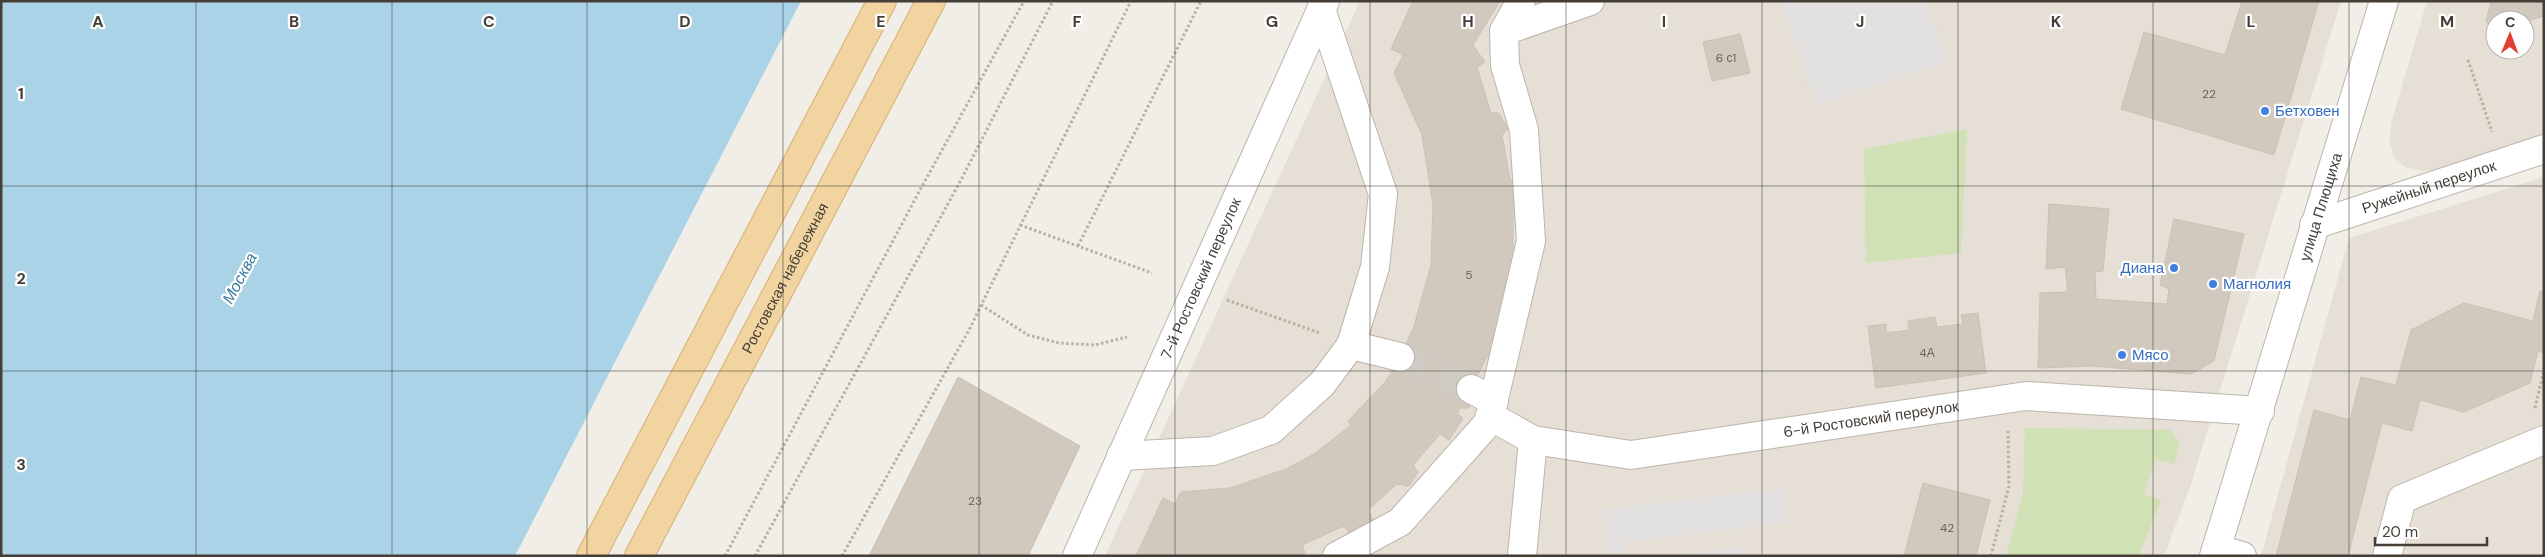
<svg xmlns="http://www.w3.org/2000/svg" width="2545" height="557" font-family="'DM Sans',sans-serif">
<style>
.residential{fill:#e5dfd6;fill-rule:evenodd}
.green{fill:#d0e1b5}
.parking{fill:#e3e1df}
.water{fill:#abd3e7}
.building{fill:#d2c9be;stroke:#ccc0b2}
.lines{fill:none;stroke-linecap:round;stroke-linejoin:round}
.minor-tunnel{stroke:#cecbc4;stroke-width:28;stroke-dasharray:28 14;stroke-linecap:butt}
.minor-casing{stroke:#bcb5ab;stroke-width:30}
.major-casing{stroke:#d5b072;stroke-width:30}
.path{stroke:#bcaf9e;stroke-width:3;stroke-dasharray:2.5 2.5;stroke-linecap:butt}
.minor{stroke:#fff;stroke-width:28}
.major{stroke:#f2d4a0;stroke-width:28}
.grid{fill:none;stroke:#443e37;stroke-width:1;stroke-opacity:0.55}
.shop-dot{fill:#3f7fe0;stroke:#fff;stroke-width:2}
.labels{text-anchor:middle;stroke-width:4.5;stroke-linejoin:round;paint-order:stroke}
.number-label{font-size:12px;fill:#686159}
.shop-label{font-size:15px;fill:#366cbe;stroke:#fff;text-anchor:start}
.street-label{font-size:15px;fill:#443e37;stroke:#fff}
.water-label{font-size:16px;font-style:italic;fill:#3b7a9c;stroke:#fff}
.grid-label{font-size:16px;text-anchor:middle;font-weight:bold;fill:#443e37;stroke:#fff;stroke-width:4.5;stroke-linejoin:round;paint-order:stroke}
</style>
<rect width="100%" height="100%" fill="#f1eee7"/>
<g class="residential">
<path d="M1360 1H2341L2190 487 2164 556H1105Z"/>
<path d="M2427 1H2544V134L2440 169 2422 171 2405 167 2394 157 2389 140 2392 120ZM2495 20H2525V50H2495Z"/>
<path d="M2544 177V556H2261L2349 238Z"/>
</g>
<g class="green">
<path d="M1967 129 1961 253 1866 263 1864 149Z"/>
<path d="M2025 428 2170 430 2180 444 2174 464 2156 459 2144 494 2161 500 2139 556H2006L2023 493Z"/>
</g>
<g class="parking">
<path d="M1780 1H1926L1947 61 1817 106Z"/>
<path d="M1785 488 1789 523 1624 542 1625 556H1608L1602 509Z"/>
<path d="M1742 547 1743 556H1666Z"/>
</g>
<path class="water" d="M1 1H801L515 556H1Z"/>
<g class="building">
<path d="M1413 1H1500L1473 45 1485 62 1477 67 1491 113H1499L1508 129 1502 135 1510 180H1517L1520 197 1513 199V247L1523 248 1495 335 1489 346 1493 348 1491 357 1486 358 1469 394 1474 399 1469 408H1460L1457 414 1463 418 1449 440 1440 434 1413 465 1418 472 1409 486 1397 484 1368 510 1374 522 1350 534 1344 526 1302 545 1306 556H1281L1279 554 1265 556H1136L1163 498 1175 504 1181 492 1230 488 1286 469 1314 454 1351 425 1348 421 1386 381 1400 357 1414 326 1431 265 1433 205 1422 135 1394 73 1403 55 1391 49Z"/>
<path d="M2242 1H2319L2274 155 2121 109 2144 32 2225 55Z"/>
<path d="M2491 1H2544V16L2525 22V20H2495V26L2486 22Z"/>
<path d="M1740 34 1750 73 1712 81 1703 42Z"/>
<path d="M2049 204 2109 209 2103 271 2095 272 2096 299 2167 304 2169 289 2160 285 2174 219 2244 234 2214 361 2191 374 2092 366 2038 368 2040 293 2068 292 2065 267 2046 269Z"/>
<path d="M2540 291 2544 292V353L2538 351 2530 383 2464 412 2420 400 2412 431 2382 423 2348 556H2276L2314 410 2350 420 2361 377 2396 385 2411 330 2464 303 2533 321Z"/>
<path d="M1978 313 1986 373 1876 388 1868 326 1886 324V333L1909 330 1908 321 1935 317 1937 327 1963 324 1961 315Z"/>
<path d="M958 377 1080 446 1028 556H869Z"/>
<path d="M1923 483 1990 500 1976 556H1904Z"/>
</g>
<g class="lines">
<path class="minor-tunnel" d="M1400 357 1471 389"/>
<g class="minor-casing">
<g id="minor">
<path d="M1504 31 1590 1"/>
<path id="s1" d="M2314 225 2544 149"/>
<path d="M1351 345 1400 357"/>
<path d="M1471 389 1494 401"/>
<path id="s2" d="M1490 416 1533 440 1631 455 2026 396 2260 411"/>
<path d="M1121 456 1213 451 1271 430 1322 384 1351 345 1375 267 1383 194 1321 9"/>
<path d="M2216 549 2242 556"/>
<path id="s3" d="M1077 556 1325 1"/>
<path d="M1337 556 1400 522 1487 424 1490 416 1531 241 1524 130 1505 65 1504 31 1521 1"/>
<path d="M1522 556 1533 440"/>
<path id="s4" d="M2214 556 2384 1"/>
<path d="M2387 556 2402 499 2544 440"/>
</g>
</g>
<g class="major-casing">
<g id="major">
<path d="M591 556 882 1"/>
<path id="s5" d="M639 556 931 1"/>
</g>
</g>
<g class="path">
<path d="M2468 60 2492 132"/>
<path d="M1020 225 1152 273"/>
<path d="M1078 246 1201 1"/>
<path d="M1227 300 1320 333"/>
<path d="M981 305 1028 335 1059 343 1095 345 1127 337"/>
<path d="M2535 408 2544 370"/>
<path d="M725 556 920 190 1024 1"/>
<path d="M755 556 962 178 1053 1"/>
<path d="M842 556 968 332 1131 1"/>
<path d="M1991 556 2009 486 2008 431"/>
</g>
<use href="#minor" class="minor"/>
<use href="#major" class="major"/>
</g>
<path class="grid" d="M196 1V556M392 1V556M587 1V556M783 1V556M979 1V556M1175 1V556M1370 1V556M1566 1V556M1762 1V556M1958 1V556M2153 1V556M2349 1V556M1 186H2544M1 371H2544"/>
<g class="shop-dot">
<circle cx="2265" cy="111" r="5"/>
<circle cx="2174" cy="268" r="5"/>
<circle cx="2213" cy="284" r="5"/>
<circle cx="2122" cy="355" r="5"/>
</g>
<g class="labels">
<g class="number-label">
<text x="1726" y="62">6 с1</text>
<text x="2209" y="98">22</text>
<text x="1469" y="279">5</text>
<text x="1927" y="357">4А</text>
<text x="975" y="505">23</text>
<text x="1947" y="532">42</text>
</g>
<g class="shop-label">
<text x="2275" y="116">Бетховен</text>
<text x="2164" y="273" text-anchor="end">Диана</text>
<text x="2223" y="289">Магнолия</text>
<text x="2132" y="360">Мясо</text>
</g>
<g class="street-label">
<text dy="5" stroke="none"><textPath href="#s1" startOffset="121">Ружейный переулок</textPath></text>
<text dy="5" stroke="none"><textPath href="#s4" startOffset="365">улица Плющиха</textPath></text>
<text dy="5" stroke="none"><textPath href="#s5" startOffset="314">Ростовская набережная</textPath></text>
<text dy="5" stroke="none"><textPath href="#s3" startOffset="304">7-й Ростовский переулок</textPath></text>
<text dy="5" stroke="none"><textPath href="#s2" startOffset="391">6-й Ростовский переулок</textPath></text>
</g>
<g class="water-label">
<text transform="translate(239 278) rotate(-62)" y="6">Москва</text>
</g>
</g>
<g class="grid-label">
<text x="98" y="27">A</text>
<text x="294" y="27">B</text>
<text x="489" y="27">C</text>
<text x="685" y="27">D</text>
<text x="881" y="27">E</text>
<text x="1077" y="27">F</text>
<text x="1272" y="27">G</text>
<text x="1468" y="27">H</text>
<text x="1664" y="27">I</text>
<text x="1860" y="27">J</text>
<text x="2056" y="27">K</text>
<text x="2251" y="27">L</text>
<text x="2447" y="27">M</text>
<text x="21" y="99">1</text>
<text x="21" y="284">2</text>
<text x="21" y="470">3</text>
</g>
<rect width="2545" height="557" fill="none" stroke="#443e37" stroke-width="5"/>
<g transform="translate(2510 35) rotate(1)"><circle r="24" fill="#ffffff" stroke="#b4b2af"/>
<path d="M0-4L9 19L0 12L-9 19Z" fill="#e03e30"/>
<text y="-8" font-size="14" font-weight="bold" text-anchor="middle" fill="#443e37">С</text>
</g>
<path d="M2375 537v8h112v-8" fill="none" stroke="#443e37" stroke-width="2.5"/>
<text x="2382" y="537" font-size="15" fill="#443e37" stroke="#ffffff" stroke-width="4" paint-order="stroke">20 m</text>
</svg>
